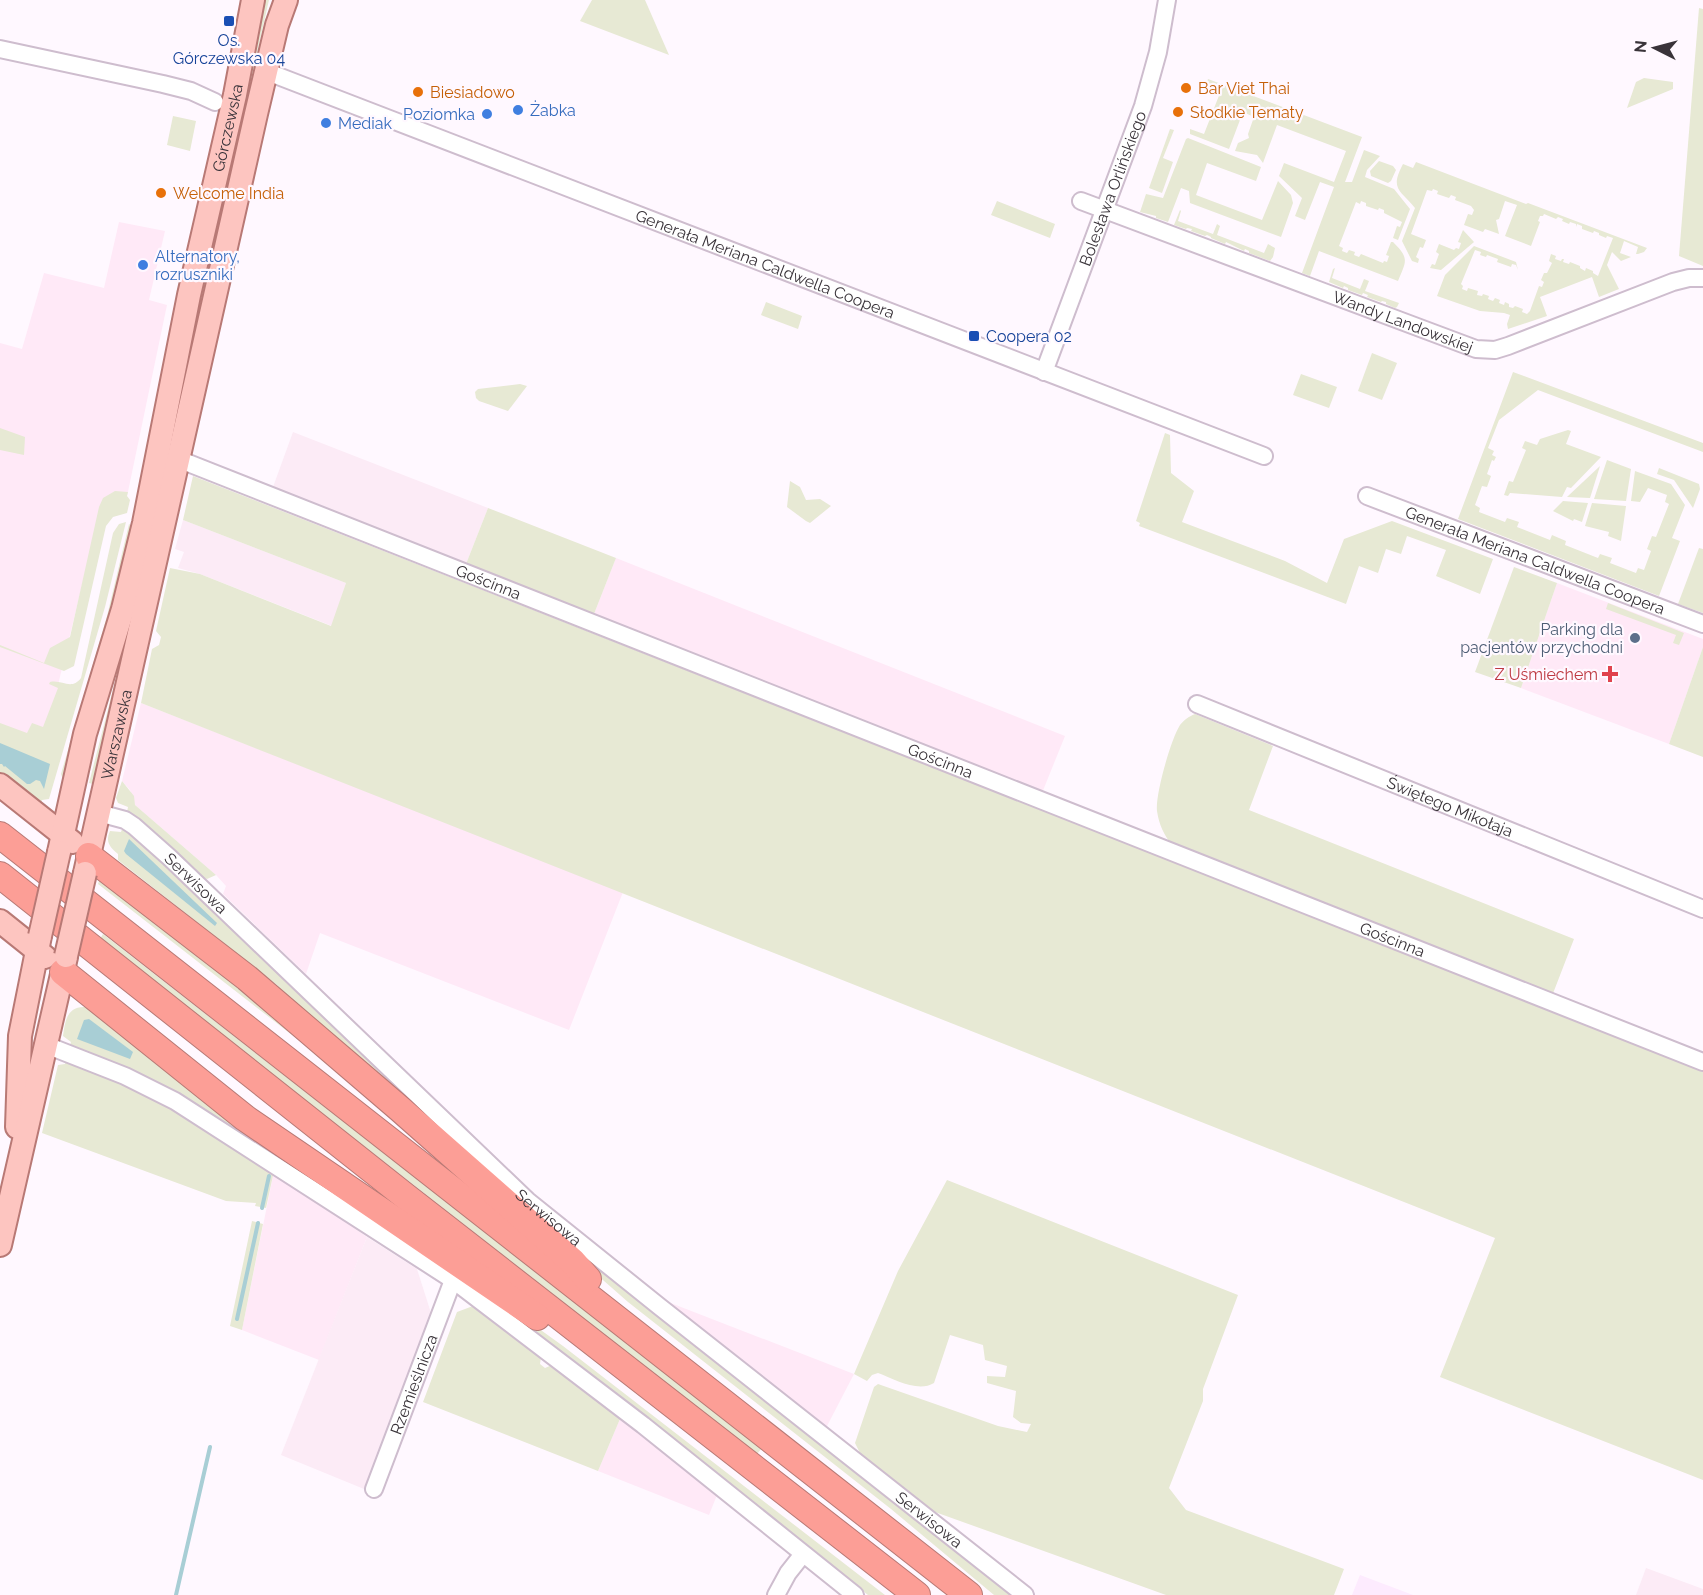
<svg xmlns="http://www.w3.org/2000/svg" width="1703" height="1595" font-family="Raleway,sans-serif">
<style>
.commercial{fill:#ffe9f7}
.industrial{fill:#fcebf6}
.built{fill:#fdebfe}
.green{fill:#e7e9d4}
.water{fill:#a8ced5}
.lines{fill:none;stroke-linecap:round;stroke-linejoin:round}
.stream{stroke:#a8ced5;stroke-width:4}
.minor-casing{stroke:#cebdce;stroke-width:20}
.major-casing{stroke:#b87975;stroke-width:26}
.highway-casing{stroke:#b87975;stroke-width:28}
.minor{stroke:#fff;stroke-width:16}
.major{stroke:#fdc5c0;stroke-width:22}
.highway{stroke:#fc9e96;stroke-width:26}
.major-bridge-casing{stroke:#b87975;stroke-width:26;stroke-linecap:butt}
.major-bridge{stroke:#fdc5c0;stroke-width:22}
.transit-dot{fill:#1a4fb4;stroke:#fff8ff;stroke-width:2}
.food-dot{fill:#e8710a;stroke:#fff8ff;stroke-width:2}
.shop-dot{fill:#3f7fe0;stroke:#fff8ff;stroke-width:2}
.service-dot{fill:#5c6f8a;stroke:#fff8ff;stroke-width:2}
.health-dot{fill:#e0444e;stroke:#fff8ff;stroke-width:2}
.labels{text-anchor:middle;stroke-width:4.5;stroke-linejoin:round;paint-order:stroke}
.transit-label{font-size:16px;fill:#164399;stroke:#fff8ff}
.food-label{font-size:16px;fill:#c56008;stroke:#fff8ff;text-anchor:start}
.shop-label{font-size:16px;fill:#366cbe;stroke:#fff8ff;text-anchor:start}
.street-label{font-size:16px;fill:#393339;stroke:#fff8ff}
.service-label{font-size:16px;fill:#4e5e75;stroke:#fff8ff;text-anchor:end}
.health-label{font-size:16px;fill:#be3a42;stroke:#fff8ff;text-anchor:end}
</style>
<rect width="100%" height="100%" fill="#fff8ff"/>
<g class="commercial">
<path d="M119 222 165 231 149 300 167 305 125 506 102 502 58 685 74 691 55 761 0 737V343L22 349 44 273 104 288Z"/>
<path d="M616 558 1065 736 1042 793 594 614Z"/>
<path d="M1557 583 1703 639V647L1669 744 1521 688Z"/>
<path d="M141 703 623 892 569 1030 320 933 306 974 223 894 226 886 216 875 135 805 130 790 122 781Z"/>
<path d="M274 1171 367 1237 319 1360 242 1330Z"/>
<path d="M663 1300 854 1374 826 1428Z"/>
<path d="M620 1419 717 1495 709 1515 598 1471Z"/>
</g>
<g class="industrial">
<path d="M293 432 488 508 466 564 273 487Z"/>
<path d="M183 520 346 583 332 626 200 574 178 568 184 552 175 549Z"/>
<path d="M367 1237 417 1269 431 1313 364 1489 281 1455Z"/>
<path d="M1646 1568 1703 1589V1595H1636Z"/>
</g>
<path class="built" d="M1360 1575 1413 1595H1352Z"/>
<g class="green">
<path d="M262 0H269L256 57 248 109 185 387 180 386Z"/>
<path d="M592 0H645L669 55 580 21Z"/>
<path d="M1699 8 1703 9V266L1679 256Z"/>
<path d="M1644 78 1673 82V89L1627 108 1636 82Z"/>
<path d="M1208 79 1362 137 1345 182H1352L1364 150 1380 156 1367 170 1365 177 1394 189 1410 209 1398 240 1393 238 1397 226 1400 227 1402 222 1384 213V210L1379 208 1378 210 1366 206V203L1361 201 1360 204 1356 202 1339 246 1343 248 1342 251 1347 253 1349 250 1355 252 1354 255 1359 257 1361 254 1383 263 1384 261 1387 262 1389 256 1386 255 1391 242H1393C1410 259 1406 261 1398 281L1319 251 1310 276 1302 273 1334 187 1320 182 1305 220 1295 216 1302 198 1279 176 1284 163 1334 182 1346 151 1277 125 1263 163 1257 155 1235 151 1238 143 1249 138 1248 134 1254 117 1243 112 1229 149 1190 134V129L1204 134 1220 93 1205 87Z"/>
<path d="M173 116 196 121 190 151 167 145Z"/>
<path d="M1170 129 1174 130 1163 158 1173 162 1162 193 1149 188Z"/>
<path d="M1188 138 1261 167 1256 181 1207 163 1196 195 1262 220 1278 181 1291 195 1293 203 1281 237 1190 203 1189 191 1181 188 1168 222 1156 218V216L1140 212 1146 194 1163 198 1186 139Z"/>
<path d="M1379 161 1393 166 1396 170 1391 181 1388 183 1371 176 1370 171Z"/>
<path d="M1416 162 1526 204 1528 203 1647 248 1644 252 1638 254H1636L1638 247 1624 241 1620 253 1631 257 1621 261 1612 252 1607 265 1619 289 1599 297 1592 277 1540 297 1547 316 1508 329 1507 324 1510 315 1504 313 1480 311 1437 296 1445 275 1474 246 1516 262 1518 270 1516 265 1512 264 1511 267 1497 262 1498 259 1487 255 1486 257 1480 255 1481 252 1475 250 1461 284 1463 286 1462 289 1467 291 1468 288 1478 291 1477 295 1482 296 1483 294 1489 296 1488 299 1493 301 1495 298 1500 300 1499 303 1504 305 1505 302 1509 304V307L1513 308 1515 306 1523 309 1522 312 1527 314 1530 311 1539 286 1542 287 1544 282 1541 280 1544 273H1547L1552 263 1549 261 1551 254 1556 256 1555 259 1561 261 1562 259H1564L1563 262 1569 264 1570 262 1580 266V268L1585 271 1586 268 1593 271V273L1598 276 1613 238 1607 236 1606 238 1599 235V233L1594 231 1593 233 1582 229V226L1577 224 1576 227V224L1570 222 1569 224 1562 221 1563 219 1558 217 1556 219 1544 214 1543 216H1540L1538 221 1540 222 1531 246 1505 236 1517 205 1505 201 1499 219 1496 220 1499 234 1485 229 1483 232 1464 225 1468 214 1472 215 1474 210 1471 206 1455 200 1456 197 1451 195 1449 198 1437 194 1438 191 1433 189 1432 191 1427 190 1411 234 1426 240 1423 248 1420 247 1416 257 1419 259 1418 263 1412 261 1402 241 1415 208C1399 189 1390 189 1403 164L1413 168Z"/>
<path d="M997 201 1055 224 1050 238 991 215Z"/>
<path d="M1180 210 1181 211 1178 221 1213 234 1217 224 1220 226 1217 235 1264 253 1268 244 1275 248 1273 257 1270 261 1249 253V251L1245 249 1244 251 1226 242 1225 244 1211 238V237L1207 235 1205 236 1191 231 1192 229 1187 228 1186 229 1174 225Z"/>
<path d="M1463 230 1474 242 1441 270 1430 268 1432 264 1435 265 1439 254 1436 252 1439 244 1454 250 1456 248 1459 249 1461 243 1458 242Z"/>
<path d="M1335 268 1332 278 1360 289 1364 279 1369 281 1365 291 1399 303 1397 307 1395 308 1386 304V302L1382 301 1381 302 1367 297 1368 295 1363 293 1362 295 1348 290V288L1344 286 1343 288 1329 282 1333 269Z"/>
<path d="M766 302 802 316 798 329 761 315Z"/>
<path d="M1372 353 1397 363 1382 400 1358 391Z"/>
<path d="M1513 372 1703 443V452L1538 390 1499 420 1488 448 1494 451 1492 455 1496 457 1494 461 1492 460 1487 474 1491 476 1487 487 1482 486 1475 505 1480 508 1479 512 1505 522 1507 518 1519 522 1517 527 1550 540 1552 535 1566 541 1565 545 1598 558 1600 554 1612 558 1610 563 1636 573 1638 568 1644 570 1651 551 1647 549 1652 536 1656 537 1669 504 1665 502 1667 495 1648 488 1640 502 1631 501 1635 471 1671 484 1685 505 1672 538 1680 541 1659 596 1458 519Z"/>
<path d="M1301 374 1337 387 1329 408 1293 395Z"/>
<path d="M520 384 527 386 508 411 479 401 476 398 475 392 478 389Z"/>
<path d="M0 428 25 437 24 455 0 450Z"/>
<path d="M1568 430 1571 431 1566 444 1601 457 1571 488 1567 487 1562 497 1510 493 1508 496 1504 495 1509 481 1513 482 1526 450 1522 448 1525 441 1537 445 1540 439Z"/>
<path d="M1165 433 1170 435 1171 473 1194 491 1182 522 1285 561 1327 583 1344 539 1392 521 1493 559 1480 594 1436 576 1446 550 1407 536 1401 554 1386 549 1378 573 1359 566 1346 604 1139 526 1140 523 1136 521Z"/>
<path d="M1607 460 1631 469 1626 501 1594 499Z"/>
<path d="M1600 466 1590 498 1567 497Z"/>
<path d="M1659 468 1699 484 1700 489 1693 508 1674 480 1657 474Z"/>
<path d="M193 476 1130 845 1305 910 1703 1067V1480L1440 1377 1495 1238 141 703 152 649 159 645 161 637 156 631 170 568 200 574 331 626 346 583 183 520Z"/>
<path d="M790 481 800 487 806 500 820 499 831 506 810 523 806 521 787 507Z"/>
<path d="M115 491 128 492 127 496 130 500 127 513 113 517 106 526 74 666 64 671 0 647V645L44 663 50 648 70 637 99 507 103 498Z"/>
<path d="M1563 501 1588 503 1582 522 1574 519 1573 521 1553 511Z"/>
<path d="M1592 503 1626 506 1621 541 1608 536 1609 532 1585 526Z"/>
<path d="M488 508 616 558 594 614 466 564Z"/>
<path d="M126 522 105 607 49 799 42 800 41 803 0 774V723L27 733 32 723 43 727 58 688 49 684 50 682C62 679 71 691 81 678L113 533 119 524Z"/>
<path d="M129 524 134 528 66 779 62 777 61 774 107 616Z"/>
<path d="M1699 548 1703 549V613L1678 604Z"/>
<path d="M1514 567 1557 583 1521 688 1475 672Z"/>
<path d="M1608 603 1684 633 1679 645 1673 643 1676 635 1606 609Z"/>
<path d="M135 604 97 785 89 783Z"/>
<path d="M1703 647V757L1669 744Z"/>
<path d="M1195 714 1273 746 1249 810 1574 939 1552 996 1172 845C1164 835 1159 825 1157 811 1155 795 1171 739 1180 725 1185 719 1188 717 1195 714Z"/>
<path d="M122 781 134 796 135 805 216 875 207 879 198 876 150 828 127 812 128 807 118 803 116 798Z"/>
<path d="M123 826 489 1170 1019 1595H994L891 1509 628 1302 319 1031 277 985 118 860V854C110 847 105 842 110 831L121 832Z"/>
<path d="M99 881 108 887 111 884 299 1031 364 1091 98 884Z"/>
<path d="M103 934 762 1448 757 1454 100 939Z"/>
<path d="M85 1002 563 1346 885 1595H868L719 1477 467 1283 69 1048 71 1042 63 1036C65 1021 67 1007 84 1007Z"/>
<path d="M66 1059 143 1090 274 1171 266 1208 255 1206 256 1203 226 1201 42 1133 58 1065 65 1064Z"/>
<path d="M947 1180 1238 1295 1203 1389V1401L1169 1488 1186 1510 1344 1569 1334 1595H1166L935 1512 861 1455 855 1443 874 1387 878 1384 998 1426 1027 1432 1031 1424 1021 1423 1013 1417 1016 1391 987 1383V1376L1005 1377 1007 1366 985 1360 983 1345 950 1335 934 1383C918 1393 894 1379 878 1373L872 1375 867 1381 854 1374 898 1271Z"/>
<path d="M252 1221 263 1224 242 1330 230 1326Z"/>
<path d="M473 1306 541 1357 540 1364 545 1368 552 1365 620 1419 598 1471 423 1402 457 1312Z"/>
</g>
<g class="water">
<path d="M0 743 50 764 44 789 40 781 36 780 30 784H27L5 766 4 767 2 764H0Z"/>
<path d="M129 839 217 923 215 926 126 854 124 851Z"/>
<path d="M89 1019 133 1052 130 1059 77 1039 84 1020Z"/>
</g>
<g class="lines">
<g class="stream">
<path d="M262 1208 269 1176"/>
<path d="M237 1319 258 1223"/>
<path d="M176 1595 210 1447"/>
</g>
<g class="minor-casing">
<g id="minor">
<path d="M0 49 163 84 191 91 215 102"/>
<path id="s1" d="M265 71 1264 456"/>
<path id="s2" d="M1081 201 1476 349 1495 350 1508 346 1673 282 1689 278H1703"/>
<path id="s3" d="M1044 372 1143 106 1158 52 1167 0"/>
<path id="s4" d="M178 459 1703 1062"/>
<path id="s5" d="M1367 496 1703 624"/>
<path id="s6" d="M1197 704 1703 909"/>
<path id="s7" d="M99 813 125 820 134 826 169 857 528 1201 660 1307 1025 1595"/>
<path d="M46 1045 125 1076 175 1101 453 1280 643 1425 855 1595"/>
<path id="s8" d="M374 1489 453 1280"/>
<path d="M776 1595 788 1573 803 1554"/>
</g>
</g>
<g class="major-casing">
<g id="major">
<path d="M0 785 72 842"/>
<path id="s9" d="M59 852 85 734 123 609 144 523 189 295 235 95 253 0"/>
<path id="s10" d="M85 873 256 114 277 25 286 0"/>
<path d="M0 921 45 957"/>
<path d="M17 1127 20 1036 40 936"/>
<path d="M0 1245 66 957"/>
</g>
</g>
<g class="highway-casing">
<g id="highway">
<path d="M0 835 969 1595"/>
<path d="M89 856 247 978 400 1109 572 1261 588 1279"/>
<path d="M0 875 405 1196 917 1595"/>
<path d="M63 972 245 1118 537 1317"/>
</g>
</g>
<use href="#minor" class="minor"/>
<use href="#major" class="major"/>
<use href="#highway" class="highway"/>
<g class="major-bridge-casing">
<g id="major-bridge">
<path d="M40 936 59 852"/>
<path d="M66 956 85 873"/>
</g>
</g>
<use href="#major-bridge" class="major-bridge"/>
</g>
<g class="transit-dot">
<rect x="223" y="15" width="12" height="12" rx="3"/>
<rect x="968" y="330" width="12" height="12" rx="3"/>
</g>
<g class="food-dot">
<circle cx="1186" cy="88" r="6"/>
<circle cx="418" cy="92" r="6"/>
<circle cx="1178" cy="112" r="6"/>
<circle cx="161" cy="193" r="6"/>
</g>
<g class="shop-dot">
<circle cx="518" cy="110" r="6"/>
<circle cx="487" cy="114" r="6"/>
<circle cx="326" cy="123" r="6"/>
<circle cx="143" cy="265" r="6"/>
</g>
<circle class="service-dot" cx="1635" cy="638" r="6"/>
<path class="health-dot" d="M1607 665h6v6h6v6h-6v6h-6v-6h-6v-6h6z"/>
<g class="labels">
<g class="transit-label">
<text x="229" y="46">Os.<tspan x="229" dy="18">Górczewska 04</tspan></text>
<text x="986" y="342" text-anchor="start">Coopera 02</text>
</g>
<g class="food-label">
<text x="1198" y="94">Bar Viet Thai</text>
<text x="430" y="98">Biesiadowo</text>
<text x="1190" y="118">Słodkie Tematy</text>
<text x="173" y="199">Welcome India</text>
</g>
<g class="shop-label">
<text x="530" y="116">Żabka</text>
<text x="475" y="120" text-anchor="end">Poziomka</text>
<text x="338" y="129">Mediak</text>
<text x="155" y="262">Alternatory,<tspan x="155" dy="18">rozruszniki</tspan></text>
</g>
<g class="street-label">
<text dy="6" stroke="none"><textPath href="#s9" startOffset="744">Górczewska</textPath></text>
<text dy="6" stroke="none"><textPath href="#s3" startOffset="196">Bolesława Orlińskiego</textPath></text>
<text dy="6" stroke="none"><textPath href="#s1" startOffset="536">Generała Meriana Caldwella Coopera</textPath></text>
<text dy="6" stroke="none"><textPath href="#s2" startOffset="344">Wandy Landowskiej</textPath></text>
<text dy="6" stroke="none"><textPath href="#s5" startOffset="180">Generała Meriana Caldwella Coopera</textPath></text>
<text dy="6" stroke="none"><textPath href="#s4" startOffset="334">Gościnna</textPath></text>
<text dy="6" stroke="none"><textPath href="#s10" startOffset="142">Warszawska</textPath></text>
<text dy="6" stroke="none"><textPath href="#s4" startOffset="820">Gościnna</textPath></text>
<text dy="6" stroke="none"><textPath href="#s6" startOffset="273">Świętego Mikołaja</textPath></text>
<text dy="6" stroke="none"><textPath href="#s7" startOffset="122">Serwisowa</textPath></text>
<text dy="6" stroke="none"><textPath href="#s4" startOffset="1306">Gościnna</textPath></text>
<text dy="6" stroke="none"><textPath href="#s7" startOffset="608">Serwisowa</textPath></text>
<text dy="6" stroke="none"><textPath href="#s8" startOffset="112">Rzemieślnicza</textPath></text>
<text dy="6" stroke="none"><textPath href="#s7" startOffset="1094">Serwisowa</textPath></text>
</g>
<g class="service-label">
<text x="1623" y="635">Parking dla<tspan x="1623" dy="18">pacjentów przychodni</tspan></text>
</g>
<g class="health-label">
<text x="1598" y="680">Z Uśmiechem</text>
</g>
</g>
<g transform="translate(1655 48) rotate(276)" stroke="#fff8ff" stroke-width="4.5" paint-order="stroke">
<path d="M0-4.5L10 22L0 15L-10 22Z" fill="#393339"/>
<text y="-9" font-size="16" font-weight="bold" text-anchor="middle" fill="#393339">N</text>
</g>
</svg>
